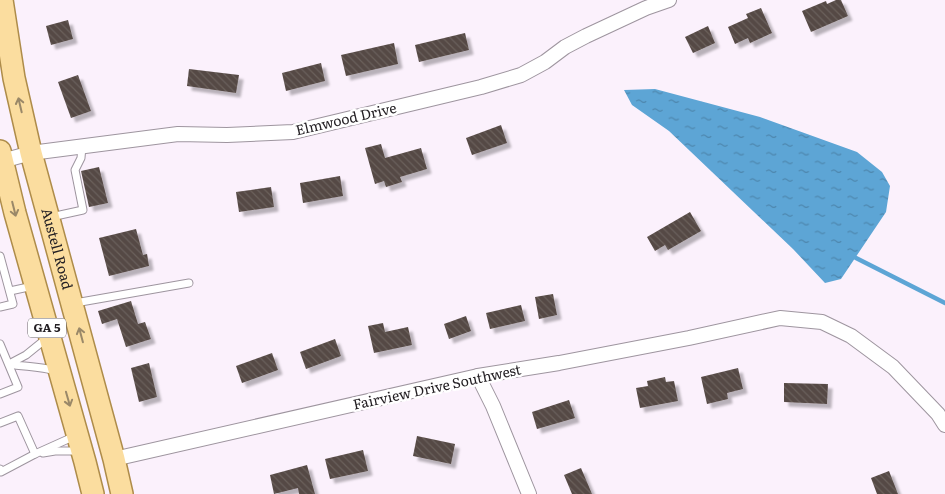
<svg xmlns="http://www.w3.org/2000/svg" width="945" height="494" font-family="Literata,serif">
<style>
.water{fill:url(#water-ripples)}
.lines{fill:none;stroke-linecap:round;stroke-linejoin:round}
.stream{stroke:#5da5d5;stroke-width:4.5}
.building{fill:url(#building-back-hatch);filter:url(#shadow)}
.service-casing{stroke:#9e959f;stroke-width:9}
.minor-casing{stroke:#9e959f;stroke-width:16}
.primary-casing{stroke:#ae8c4a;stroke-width:24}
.service{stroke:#fff;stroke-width:7}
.minor{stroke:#fff;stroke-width:14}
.primary{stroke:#fbdd9f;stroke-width:21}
.oneway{stroke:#9a8868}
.labels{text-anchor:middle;stroke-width:5;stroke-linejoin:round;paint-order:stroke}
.shield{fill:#fff;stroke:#666366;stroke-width:1}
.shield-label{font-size:12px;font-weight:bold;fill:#242024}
.street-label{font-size:14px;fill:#242024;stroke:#fff}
</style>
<defs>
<pattern id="water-ripples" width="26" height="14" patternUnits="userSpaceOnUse" patternTransform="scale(1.25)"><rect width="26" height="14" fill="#5da5d5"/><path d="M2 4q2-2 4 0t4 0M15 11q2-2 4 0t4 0" fill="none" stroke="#4d86ad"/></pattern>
<pattern id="building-back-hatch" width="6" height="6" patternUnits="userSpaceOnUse" patternTransform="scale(1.25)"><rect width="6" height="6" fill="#554944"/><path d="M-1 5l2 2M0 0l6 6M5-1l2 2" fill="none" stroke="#6a605c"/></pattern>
<filter id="shadow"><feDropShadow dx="4.5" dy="4.5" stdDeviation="1" flood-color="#0004"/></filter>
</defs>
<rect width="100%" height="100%" fill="#fbf1fc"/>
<path class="water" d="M655 89 760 117 857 152 882 172 890 186 886 212 841 279 825 283 793 249 669 131 632 105 624 90Z"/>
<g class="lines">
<path class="stream" d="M856 258 945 303"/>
</g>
<g class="building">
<path d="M836 0H841L848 16 811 32 802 11 826 1 827 4Z"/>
<path d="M761 8 772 33 750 43 748 38 735 44 728 27 748 18 746 14Z"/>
<path d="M68 20 73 39 51 45 46 26Z"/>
<path d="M708 26 715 43 693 53 685 37Z"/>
<path d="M465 33 469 50 419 62 415 45Z"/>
<path d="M394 43 398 64 346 76 341 55Z"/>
<path d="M321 63 325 81 286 91 282 73Z"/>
<path d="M189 69 239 75 236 93 187 86Z"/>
<path d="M78 75 91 111 71 118 58 82Z"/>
<path d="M501 125 507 143 472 155 466 138Z"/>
<path d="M381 144 385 158 421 148 427 169 400 177 402 182 386 187 384 181 375 184 365 148Z"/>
<path d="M99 167 108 203 89 207 81 171Z"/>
<path d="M340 176 343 196 303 203 300 183Z"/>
<path d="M271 187 274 207 239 212 236 192Z"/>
<path d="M690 212 701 231 668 250 665 245 655 251 647 237Z"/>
<path d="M136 229 143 255 147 254 149 266 109 276 99 238Z"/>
<path d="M553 294 557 315 539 319 535 297Z"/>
<path d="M131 301 138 324 145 322 151 339 126 347 117 319 102 324 98 311Z"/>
<path d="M521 305 525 321 490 329 486 313Z"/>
<path d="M466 316 471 331 449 339 444 324Z"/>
<path d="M383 323 385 332 408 327 412 345 374 353 368 326Z"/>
<path d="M335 339 341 356 306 369 300 352Z"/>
<path d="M272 353 278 370 242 383 236 366Z"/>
<path d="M149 363 157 397 139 402 131 368Z"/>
<path d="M738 368 743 389 727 393 728 399 707 404 701 377Z"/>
<path d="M665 377 666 382 674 381 678 401 640 408 636 388 648 386 647 381Z"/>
<path d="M784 383 828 384 827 404 784 402Z"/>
<path d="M569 400 575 418 537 429 532 412Z"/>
<path d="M417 436 455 444 451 464 413 456Z"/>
<path d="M363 450 368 471 330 479 325 459Z"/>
<path d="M307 465 315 494H299L298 488 274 494 270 475Z"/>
<path d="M581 468 592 494H572L564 475Z"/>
<path d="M889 471 898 494H877L871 478Z"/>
</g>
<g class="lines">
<g class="service-casing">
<g id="service">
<path d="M51 217 83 210 75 170 81 158 82 146"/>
<path d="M0 256 13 304 0 307"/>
<path d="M10 291 33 286"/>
<path d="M75 303 189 283"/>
<path d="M47 338 26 355 9 364C24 367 40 366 55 371"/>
<path d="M0 344 18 387 0 394"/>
<path d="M0 423 18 416 35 454"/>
<path d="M43 453 55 451H80"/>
<path d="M0 469 1 472 35 454 75 436"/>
</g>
</g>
<g class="minor-casing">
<g id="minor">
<path d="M2 161 31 153 178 134 227 135 293 132 481 87 521 75 545 62 565 47 586 36 646 8 669 0"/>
<path d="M478 376 493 406 529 494"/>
<path d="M114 459 478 376 559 363 689 338 780 318 822 322 851 336 893 367 938 414 945 425"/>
</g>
</g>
<g class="primary-casing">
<g id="primary">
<path id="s1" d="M2 0 14 78 31 153 114 459 122 494"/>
<path d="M0 151 15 213 85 462 93 494"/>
</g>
</g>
<use href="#service" class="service"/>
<use href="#minor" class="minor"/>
<use href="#primary" class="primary"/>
</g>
<defs><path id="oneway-shaft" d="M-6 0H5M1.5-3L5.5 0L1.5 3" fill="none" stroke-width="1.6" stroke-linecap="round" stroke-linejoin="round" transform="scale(1.25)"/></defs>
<g class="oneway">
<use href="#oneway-shaft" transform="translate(20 105) rotate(-103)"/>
<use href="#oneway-shaft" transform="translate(14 209) rotate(76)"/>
<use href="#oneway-shaft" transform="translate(81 335) rotate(-105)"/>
<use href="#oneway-shaft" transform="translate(68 399) rotate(74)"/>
</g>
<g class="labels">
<rect class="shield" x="28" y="318.5" width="38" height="19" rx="4"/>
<g class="shield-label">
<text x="47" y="332">GA 5</text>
</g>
<g class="street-label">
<text transform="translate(346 119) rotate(-13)" y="5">Elmwood Drive</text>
<text dy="5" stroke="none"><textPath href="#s1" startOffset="255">Austell Road</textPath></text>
<text transform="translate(437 387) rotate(-12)" y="5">Fairview Drive Southwest</text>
</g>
</g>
</svg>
